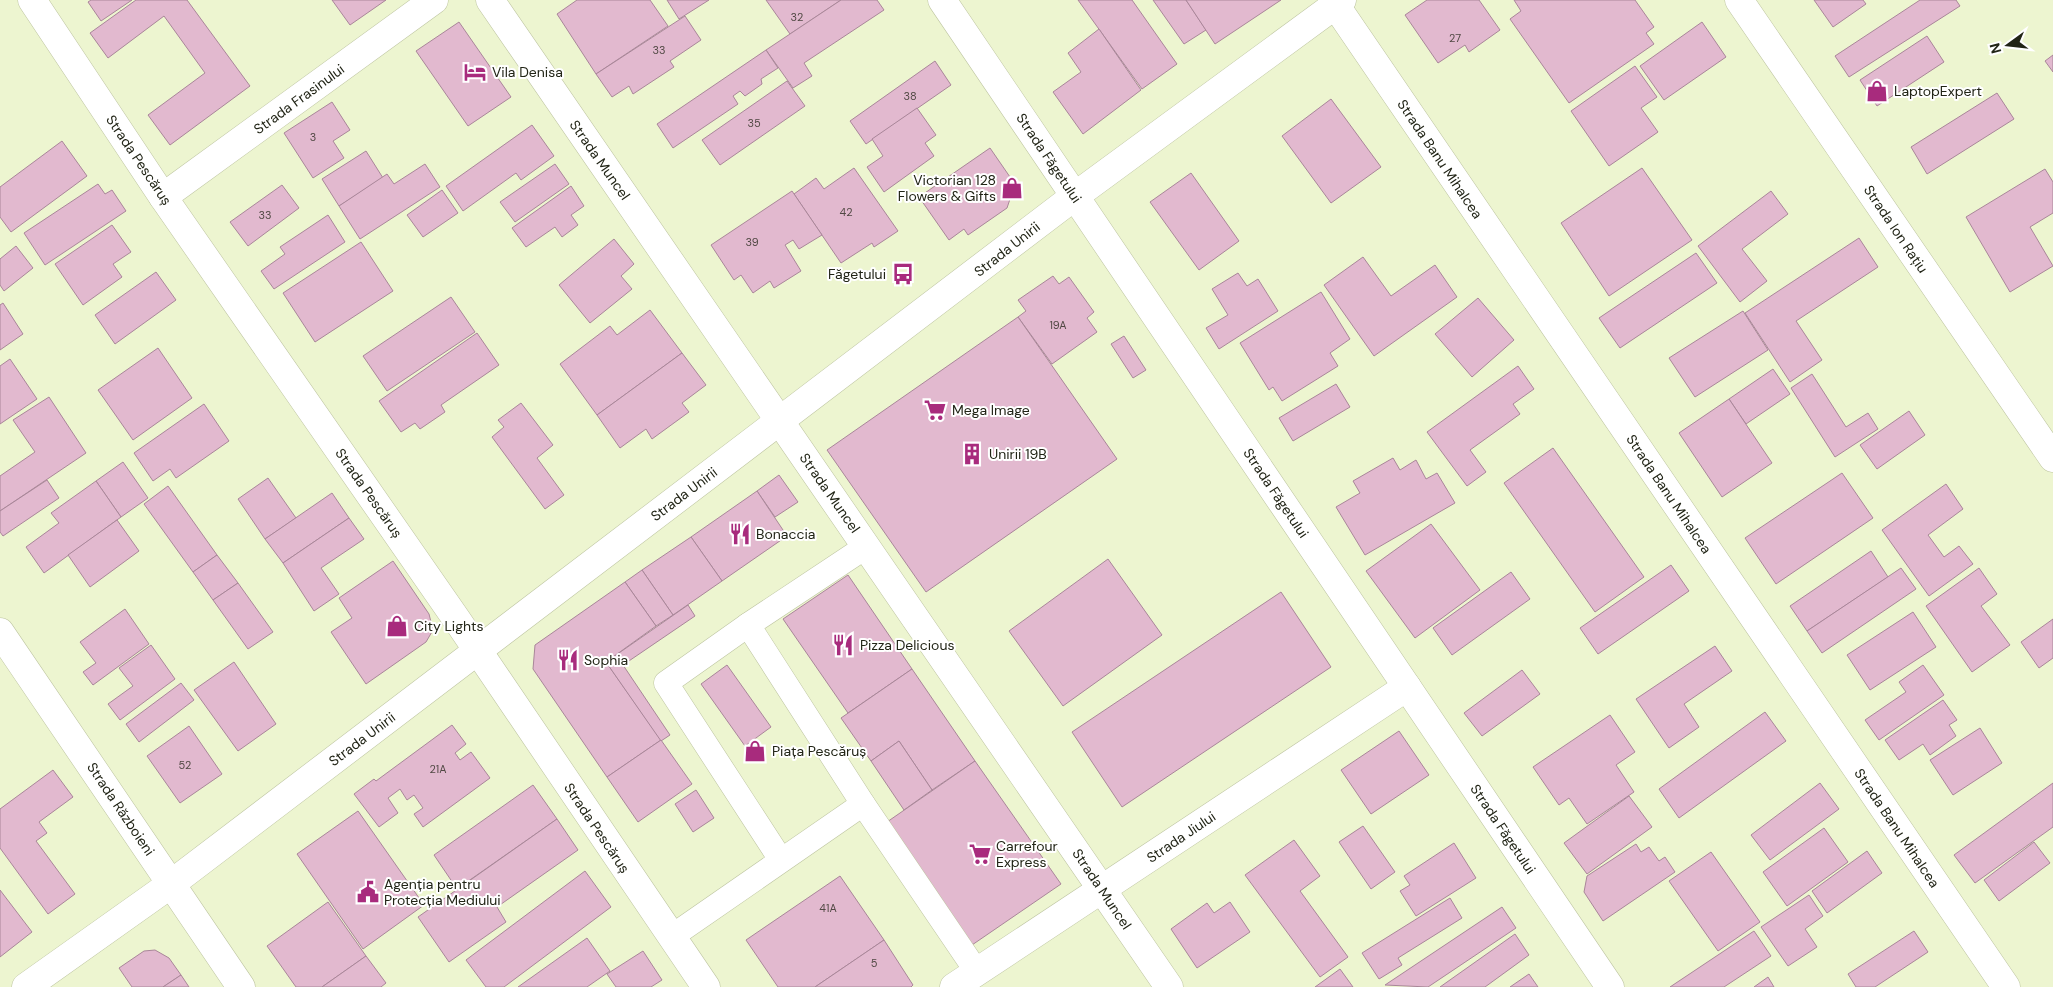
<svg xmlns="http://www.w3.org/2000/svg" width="2053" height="987" font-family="'DM Sans',sans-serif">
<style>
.building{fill:#e2b9cf;stroke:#a98699}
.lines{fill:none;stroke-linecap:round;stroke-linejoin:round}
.service-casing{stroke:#bdc4a0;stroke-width:25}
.minor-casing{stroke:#bdc4a0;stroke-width:29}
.tertiary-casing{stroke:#bdc4a0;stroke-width:29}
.service{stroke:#fff;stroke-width:24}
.minor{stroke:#fff;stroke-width:28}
.tertiary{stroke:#fff;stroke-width:28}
.labels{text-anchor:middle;stroke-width:4;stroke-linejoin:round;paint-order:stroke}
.number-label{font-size:11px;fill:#514944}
.poi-label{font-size:14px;fill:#212416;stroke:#fff;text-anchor:start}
.street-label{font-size:14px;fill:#212416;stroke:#fff}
</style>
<rect width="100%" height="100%" fill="#edf5d0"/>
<g class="building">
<path d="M91 0H132L101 21 88 2Z"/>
<path d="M136 0H187L250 86 170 145 148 115 205 73 164 16 108 58 90 33Z"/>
<path d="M332 0H386L350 25Z"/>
<path d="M577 0H650L668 26 596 74 557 14Z"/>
<path d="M667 0H709L679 19Z"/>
<path d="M766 0H841L790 34Z"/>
<path d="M841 0H877L884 10 804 63 812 76 793 88 766 50Z"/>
<path d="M1078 0H1132L1177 64 1142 89Z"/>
<path d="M1153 0H1186L1206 30 1184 44Z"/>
<path d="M1186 0H1281L1215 44Z"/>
<path d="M1427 0H1479L1500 30 1469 52 1465 45 1438 63 1405 15Z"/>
<path d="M1514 0H1635L1654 27 1646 33 1654 44 1569 103 1510 19 1521 11Z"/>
<path d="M1814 0H1863L1866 4 1833 27Z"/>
<path d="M1920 0H1956L1960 6 1849 77 1835 56Z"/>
<path d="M685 16 701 40 670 61 674 67 633 94 629 86 612 97 596 74Z"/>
<path d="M459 22 511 97 468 126 416 51Z"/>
<path d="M1702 22 1726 57 1664 100 1640 66Z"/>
<path d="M1099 29 1141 90 1083 134 1053 92 1081 72 1068 53Z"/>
<path d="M1927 36 1944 62 1877 106 1860 80Z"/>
<path d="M766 50 778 68 761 79 762 84 745 96 740 91 733 96 738 104 673 148 657 124Z"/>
<path d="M2053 55V72L2045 61Z"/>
<path d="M935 61 951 85 866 144 850 121Z"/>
<path d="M1635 66 1657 97 1641 108 1658 132 1609 166 1571 111Z"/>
<path d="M787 81 805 106 720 165 702 140Z"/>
<path d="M1997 93 2014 119 1927 174 1911 147Z"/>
<path d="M1331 99 1381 167 1331 203 1282 136Z"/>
<path d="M332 102 350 130 333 141 344 158 313 178 284 133Z"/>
<path d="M917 108 936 135 925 143 934 156 884 192 867 167 883 156 872 139Z"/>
<path d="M532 125 554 156 521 180 516 173 463 211 446 186Z"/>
<path d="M62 141 87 176 11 232 0 217V187Z"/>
<path d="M990 148 1010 177 1011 196 1007 208 968 235 964 229 949 240 919 197Z"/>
<path d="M366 151 383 178 339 206 322 179Z"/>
<path d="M425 164 440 187 360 239 339 206 387 174 394 184Z"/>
<path d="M555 164 569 184 515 222 500 202Z"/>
<path d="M854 168 898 231 874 247 872 243 841 263 794 194 816 178 824 189Z"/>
<path d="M1642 168 1692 240 1609 296 1561 223Z"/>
<path d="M2045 169 2053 182V213L2030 227 2053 266 2010 292 1966 217Z"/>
<path d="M1191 173 1239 241 1199 270 1150 202Z"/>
<path d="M98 184 105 194 112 190 126 211 45 265 24 233Z"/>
<path d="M282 185 299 208 248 246 230 222Z"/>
<path d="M571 186 584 206 571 215 578 225 562 237 555 227 526 247 512 228Z"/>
<path d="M442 190 458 213 423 237 407 215Z"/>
<path d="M792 191 822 235 799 249 793 240 785 245 801 271 774 288 770 281 753 293 741 275 734 280 711 245Z"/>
<path d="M1771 191 1788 214 1742 249 1767 281 1740 302 1698 246Z"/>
<path d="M328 215 345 242 274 289 261 271 285 254 280 247Z"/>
<path d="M112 225 131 252 113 264 122 277 83 305 55 264Z"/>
<path d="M1859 238 1878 267 1796 321 1822 360 1790 382 1745 313Z"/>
<path d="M614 239 634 264 621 276 632 289 590 323 559 285Z"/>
<path d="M361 242 393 291 315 342 283 293Z"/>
<path d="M16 246 33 268 4 291 0 285V259Z"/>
<path d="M1696 253 1717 283 1620 348 1599 318Z"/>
<path d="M1363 257 1391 296 1435 265 1457 297 1374 356 1324 285Z"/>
<path d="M156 272 176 300 115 344 95 315Z"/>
<path d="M1238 273 1247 286 1258 279 1278 311 1219 349 1206 328 1228 315 1212 289Z"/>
<path d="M1053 276 1059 284 1069 277 1094 312 1087 318 1097 332 1052 364 1018 317 1026 311 1018 300Z"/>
<path d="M1321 292 1350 339 1330 353 1338 366 1282 401 1273 387 1269 390 1240 343Z"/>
<path d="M451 297 475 332 387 391 363 356Z"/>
<path d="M1478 298 1514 340 1472 377 1435 334Z"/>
<path d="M3 303 23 334 0 350V305Z"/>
<path d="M650 310 682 353 597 415 560 364 610 326 617 335Z"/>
<path d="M1743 311 1768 350 1695 397 1669 358Z"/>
<path d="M1018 317 1117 459 926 592 827 450Z"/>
<path d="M477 333 499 365 441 405 445 412 420 429 415 423 401 432 379 401Z"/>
<path d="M1124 336 1146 370 1133 378 1111 344Z"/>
<path d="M158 348 192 398 133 440 98 390Z"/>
<path d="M682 353 706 385 682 403 689 412 652 439 646 429 620 448 597 415Z"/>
<path d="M10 359 37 399 0 424V366Z"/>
<path d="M1518 366 1534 389 1513 404 1520 414 1470 450 1486 472 1467 486 1427 432Z"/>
<path d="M1773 369 1790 394 1746 424 1729 399Z"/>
<path d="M1812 374 1846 427 1868 413 1878 429 1835 457 1791 388Z"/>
<path d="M1336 384 1350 407 1293 441 1279 418Z"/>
<path d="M49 397 86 453 0 511V476L35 452 13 420Z"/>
<path d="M1729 399 1772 463 1722 497 1679 433Z"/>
<path d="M521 403 553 445 537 458 564 495 545 509 492 437 504 427 498 420Z"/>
<path d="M204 404 229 441 176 478 170 469 153 481 134 453Z"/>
<path d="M1909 411 1925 435 1877 469 1860 445Z"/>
<path d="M1553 448 1644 577 1595 612 1504 483Z"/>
<path d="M1393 458 1400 470 1416 460 1426 479 1437 473 1455 503 1365 555 1336 507 1360 493 1353 481Z"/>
<path d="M123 462 148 498 121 517 96 481Z"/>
<path d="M1842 473 1873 518 1776 584 1745 538Z"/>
<path d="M779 475 798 502 775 517 757 491Z"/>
<path d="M268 478 296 518 265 539 238 499Z"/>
<path d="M47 480 59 498 3 536 0 532V511Z"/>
<path d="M96 481 121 517 44 573 26 547 59 523 51 513Z"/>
<path d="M1946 484 1963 509 1928 535 1944 557 1959 546 1973 564 1929 596 1882 530Z"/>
<path d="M168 486 217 555 193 572 144 504Z"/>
<path d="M757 491 787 536 722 581 691 537Z"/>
<path d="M332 493 349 518 283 563 265 539Z"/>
<path d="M349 518 364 539 321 568 339 594 314 611 283 563Z"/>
<path d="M117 520 139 551 90 587 68 555Z"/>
<path d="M1431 524 1480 590 1415 638 1366 571Z"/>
<path d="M691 537 722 581 673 615 642 570Z"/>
<path d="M1871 551 1888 577 1807 631 1790 606Z"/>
<path d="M217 555 238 583 213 600 193 572Z"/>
<path d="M1108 559 1162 635 1063 706 1009 631Z"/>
<path d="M393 561 429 614 433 630 426 642 366 684 331 632 352 618 339 598Z"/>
<path d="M1671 565 1689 591 1598 654 1580 628Z"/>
<path d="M1901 568 1916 589 1822 653 1807 631Z"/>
<path d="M1979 568 1997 594 1981 606 2010 645 1972 672 1926 606Z"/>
<path d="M642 570 673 615 656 626 625 582Z"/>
<path d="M1511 572 1530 599 1452 655 1433 628Z"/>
<path d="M848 575 912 669 848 713 783 619Z"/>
<path d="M625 582 656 626 606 662 661 740 607 777 533 669 535 645Z"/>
<path d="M238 583 273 632 248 649 213 600Z"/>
<path d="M1281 592 1331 667 1122 807 1072 732Z"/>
<path d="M688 605 695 616 623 665 670 735 661 741 606 662Z"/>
<path d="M125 609 149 644 93 685 83 672 96 663 80 642Z"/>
<path d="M1913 612 1936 647 1870 690 1847 655Z"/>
<path d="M2053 619V658L2039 668 2021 642Z"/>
<path d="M151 645 175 679 120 720 108 704 133 686 119 668Z"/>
<path d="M1715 646 1732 671 1684 704 1699 727 1669 748 1636 699Z"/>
<path d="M234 662 276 724 238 751 194 690Z"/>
<path d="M727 665 771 727 745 746 701 684Z"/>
<path d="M1923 665 1944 695 1879 740 1865 720 1906 692 1899 682Z"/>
<path d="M912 669 975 761 932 790 899 741 871 761 841 718Z"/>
<path d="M1522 670 1540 694 1482 736 1464 713Z"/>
<path d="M181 683 194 700 139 742 126 724Z"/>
<path d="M1943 700 1957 720 1949 725 1956 736 1930 755 1923 744 1899 760 1885 740Z"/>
<path d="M1765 712 1786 741 1679 818 1659 789Z"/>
<path d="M1610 715 1635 752 1616 765 1634 792 1587 824 1569 798 1559 805 1533 767Z"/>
<path d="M452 725 466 744 455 753 460 760 471 752 490 778 423 827 414 814 423 808 414 795 407 800 400 789 388 798 398 813 379 827 354 794 374 779 376 781Z"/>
<path d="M189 726 222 774 180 803 147 756Z"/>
<path d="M1980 728 2002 763 1953 795 1930 760Z"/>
<path d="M1399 731 1429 775 1371 814 1341 770Z"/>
<path d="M661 740 692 784 638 822 607 777Z"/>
<path d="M899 741 932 790 904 810 871 761Z"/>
<path d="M975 761 1061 884 972 945 887 822Z"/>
<path d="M53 770 73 797 39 822 47 833 36 841 75 894 48 914 0 848V809Z"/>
<path d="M1820 783 1839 809 1770 860 1751 835Z"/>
<path d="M2053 783V827L1975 883 1954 855Z"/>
<path d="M533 785 557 819 457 889 434 855Z"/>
<path d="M696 790 714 818 693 832 675 804Z"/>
<path d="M1629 796 1652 827 1587 874 1564 843Z"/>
<path d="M358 811 424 905 363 949 297 854Z"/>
<path d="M557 819 578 850 497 907 506 922 449 962 418 917Z"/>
<path d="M1363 826 1395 872 1371 889 1339 842Z"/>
<path d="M1824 828 1848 862 1787 906 1763 872Z"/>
<path d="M1294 840 1320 876 1300 891 1348 957 1320 977 1245 875Z"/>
<path d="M2034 842 2050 863 1999 901 1984 880Z"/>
<path d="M1454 843 1476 878 1416 916 1400 891 1410 885 1404 876Z"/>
<path d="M1636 844 1641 852 1649 847 1659 861 1665 857 1675 872 1603 921 1584 892 1587 876Z"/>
<path d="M1867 851 1882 873 1827 913 1812 891Z"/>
<path d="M1711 852 1760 922 1718 951 1669 881Z"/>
<path d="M585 871 611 907 504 987H486L466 960Z"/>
<path d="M840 876 884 940 815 987H778L746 940Z"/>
<path d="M0 890 32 932 0 957Z"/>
<path d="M1809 895 1823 916 1805 929 1817 947 1788 966 1761 927Z"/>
<path d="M1450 898 1462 918 1398 958 1402 965 1379 979 1362 953Z"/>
<path d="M328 902 366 956 322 987H296L267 946Z"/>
<path d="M1230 902 1250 932 1197 968 1171 929 1207 903 1214 913Z"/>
<path d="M1502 907 1516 928 1428 987 1385 985Z"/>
<path d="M1754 931 1771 956 1724 987H1670Z"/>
<path d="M1914 931 1928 952 1875 987H1856L1848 974Z"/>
<path d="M1515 934 1529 955 1485 987H1440Z"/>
<path d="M587 938 610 971 587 987H518Z"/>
<path d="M884 940 913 985 911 987H815Z"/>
<path d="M155 950 169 958 181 975 163 987H132L119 968 144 951Z"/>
<path d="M643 951 662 980 651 987H616L607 974Z"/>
<path d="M366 956 386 983 381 987H322Z"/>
<path d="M1340 969 1353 987H1315Z"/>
<path d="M1529 974 1538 987H1510Z"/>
<path d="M181 975 189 987H163Z"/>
<path d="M1768 977 1774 987H1754Z"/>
</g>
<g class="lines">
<g class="service-casing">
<g id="service">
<path d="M748 625 666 683 781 860"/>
<path d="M863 804 748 625 867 546"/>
<path d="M671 937 863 804 977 972"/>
</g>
</g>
<g class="minor-casing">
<g id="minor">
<path d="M32 0 163 197 457 620 706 987"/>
<path d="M490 0 1169 987"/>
<path d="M942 0 1610 987"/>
<path d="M1332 0 2006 987"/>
<path d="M163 197 434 0"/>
<path d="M0 632 241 987"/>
<path d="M954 987 1407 687"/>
</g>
</g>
<g class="tertiary-casing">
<g id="tertiary">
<path d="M1739 0 2053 458"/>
<path d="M26 987 171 884 1075 196 1342 0"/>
</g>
</g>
<use href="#service" class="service"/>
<use href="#minor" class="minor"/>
<use href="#tertiary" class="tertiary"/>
</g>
<defs>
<g id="hotel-bare" transform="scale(1.725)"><path d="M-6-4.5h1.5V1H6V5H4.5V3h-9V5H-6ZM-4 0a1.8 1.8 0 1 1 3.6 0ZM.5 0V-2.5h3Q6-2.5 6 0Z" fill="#a82b7d" stroke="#fff" stroke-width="2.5" paint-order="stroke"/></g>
<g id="shop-bare" transform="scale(1.725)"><path d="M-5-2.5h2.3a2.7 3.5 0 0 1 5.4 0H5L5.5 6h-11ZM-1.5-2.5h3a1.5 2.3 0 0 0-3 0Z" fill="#a82b7d" stroke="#fff" stroke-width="2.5" paint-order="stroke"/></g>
<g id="bus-bare" transform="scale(1.725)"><path d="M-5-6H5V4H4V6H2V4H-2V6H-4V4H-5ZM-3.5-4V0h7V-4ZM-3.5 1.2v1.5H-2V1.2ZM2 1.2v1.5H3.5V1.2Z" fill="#a82b7d" stroke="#fff" stroke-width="2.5" paint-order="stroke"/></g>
<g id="supermarket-bare" transform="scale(1.725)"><path d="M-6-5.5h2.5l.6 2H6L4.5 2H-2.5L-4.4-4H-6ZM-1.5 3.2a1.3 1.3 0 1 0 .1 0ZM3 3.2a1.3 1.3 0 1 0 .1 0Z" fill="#a82b7d" stroke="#fff" stroke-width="2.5" paint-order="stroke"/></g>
<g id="building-bare" transform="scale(1.725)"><path d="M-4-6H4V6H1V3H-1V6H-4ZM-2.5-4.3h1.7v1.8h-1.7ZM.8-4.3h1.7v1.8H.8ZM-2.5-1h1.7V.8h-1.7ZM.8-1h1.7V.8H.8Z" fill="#a82b7d" stroke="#fff" stroke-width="2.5" paint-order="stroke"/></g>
<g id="restaurant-bare" transform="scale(1.725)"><path d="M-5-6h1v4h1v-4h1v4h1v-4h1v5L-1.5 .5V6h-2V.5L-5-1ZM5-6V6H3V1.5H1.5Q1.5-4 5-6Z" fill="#a82b7d" stroke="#fff" stroke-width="2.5" paint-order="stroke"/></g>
<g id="civic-bare" transform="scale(1.725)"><path d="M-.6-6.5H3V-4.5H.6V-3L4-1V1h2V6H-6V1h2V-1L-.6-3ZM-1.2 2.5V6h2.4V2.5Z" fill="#a82b7d" stroke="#fff" stroke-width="2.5" paint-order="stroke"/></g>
</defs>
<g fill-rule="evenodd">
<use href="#hotel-bare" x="475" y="72"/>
<use href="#shop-bare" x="1877" y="91"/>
<use href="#shop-bare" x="1012" y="188"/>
<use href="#bus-bare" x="903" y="274"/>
<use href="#supermarket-bare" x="935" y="410"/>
<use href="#building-bare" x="972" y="454"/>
<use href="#restaurant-bare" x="740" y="534"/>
<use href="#shop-bare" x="397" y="626"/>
<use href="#restaurant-bare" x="843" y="645"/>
<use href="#restaurant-bare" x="568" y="660"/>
<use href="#shop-bare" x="755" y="751"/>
<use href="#supermarket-bare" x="980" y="854"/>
<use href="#civic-bare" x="368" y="892"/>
</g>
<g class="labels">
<g class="number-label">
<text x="797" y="21">32</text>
<text x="1455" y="42">27</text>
<text x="659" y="54">33</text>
<text x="910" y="100">38</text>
<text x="754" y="127">35</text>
<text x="313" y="141">3</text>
<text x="846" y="216">42</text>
<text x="265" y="219">33</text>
<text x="752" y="246">39</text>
<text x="1058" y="329">19A</text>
<text x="185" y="769">52</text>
<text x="438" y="773">21A</text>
<text x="828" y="912">41A</text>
<text x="874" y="967">5</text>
</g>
<g class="poi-label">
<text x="492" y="77">Vila Denisa</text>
<text x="1894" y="96">LaptopExpert</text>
<text x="996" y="185" text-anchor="end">Victorian 128<tspan x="996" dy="16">Flowers &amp; Gifts</tspan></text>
<text x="886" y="279" text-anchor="end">Făgetului</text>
<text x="952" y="415">Mega Image</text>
<text x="989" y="459">Unirii 19B</text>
<text x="756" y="539">Bonaccia</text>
<text x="414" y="631">City Lights</text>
<text x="860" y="650">Pizza Delicious</text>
<text x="584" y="665">Sophia</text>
<text x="772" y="756">Piața Pescăruș</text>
<text x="996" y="851">Carrefour<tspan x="996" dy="16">Express</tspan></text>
<text x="384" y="889">Agenția pentru<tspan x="384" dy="16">Protecția Mediului</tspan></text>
</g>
<g class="street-label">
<text transform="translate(299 99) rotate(-36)" y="5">Strada Frasinului</text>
<text transform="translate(1049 158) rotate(56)" y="5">Strada Făgetului</text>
<text transform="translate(1440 159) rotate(56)" y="5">Strada Banu Mihalcea</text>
<text transform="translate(139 160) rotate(56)" y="5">Strada Pescăruș</text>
<text transform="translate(600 160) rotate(55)" y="5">Strada Muncel</text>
<text transform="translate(1896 229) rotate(56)" y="5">Strada Ion Rațiu</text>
<text transform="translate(1007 249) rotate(-38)" y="5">Strada Unirii</text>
<text transform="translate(369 493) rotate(55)" y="5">Strada Pescăruș</text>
<text transform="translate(830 493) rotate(55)" y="5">Strada Muncel</text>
<text transform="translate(1276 493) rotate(56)" y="5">Strada Făgetului</text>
<text transform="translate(684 494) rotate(-37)" y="5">Strada Unirii</text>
<text transform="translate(1669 494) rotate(56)" y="5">Strada Banu Mihalcea</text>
<text transform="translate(362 739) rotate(-37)" y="5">Strada Unirii</text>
<text transform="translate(121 809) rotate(56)" y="5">Strada Războieni</text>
<text transform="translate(597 828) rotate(56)" y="5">Strada Pescăruș</text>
<text transform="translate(1897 828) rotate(56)" y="5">Strada Banu Mihalcea</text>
<text transform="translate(1503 829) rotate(56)" y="5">Strada Făgetului</text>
<text transform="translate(1181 837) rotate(-34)" y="5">Strada Jiului</text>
<text transform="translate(1102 889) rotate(56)" y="5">Strada Muncel</text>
</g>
</g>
<g transform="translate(2008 45) rotate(255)" stroke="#ffffff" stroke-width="4" paint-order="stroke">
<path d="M0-4L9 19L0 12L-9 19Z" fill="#212416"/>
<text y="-8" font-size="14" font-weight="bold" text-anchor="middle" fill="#212416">N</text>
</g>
</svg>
